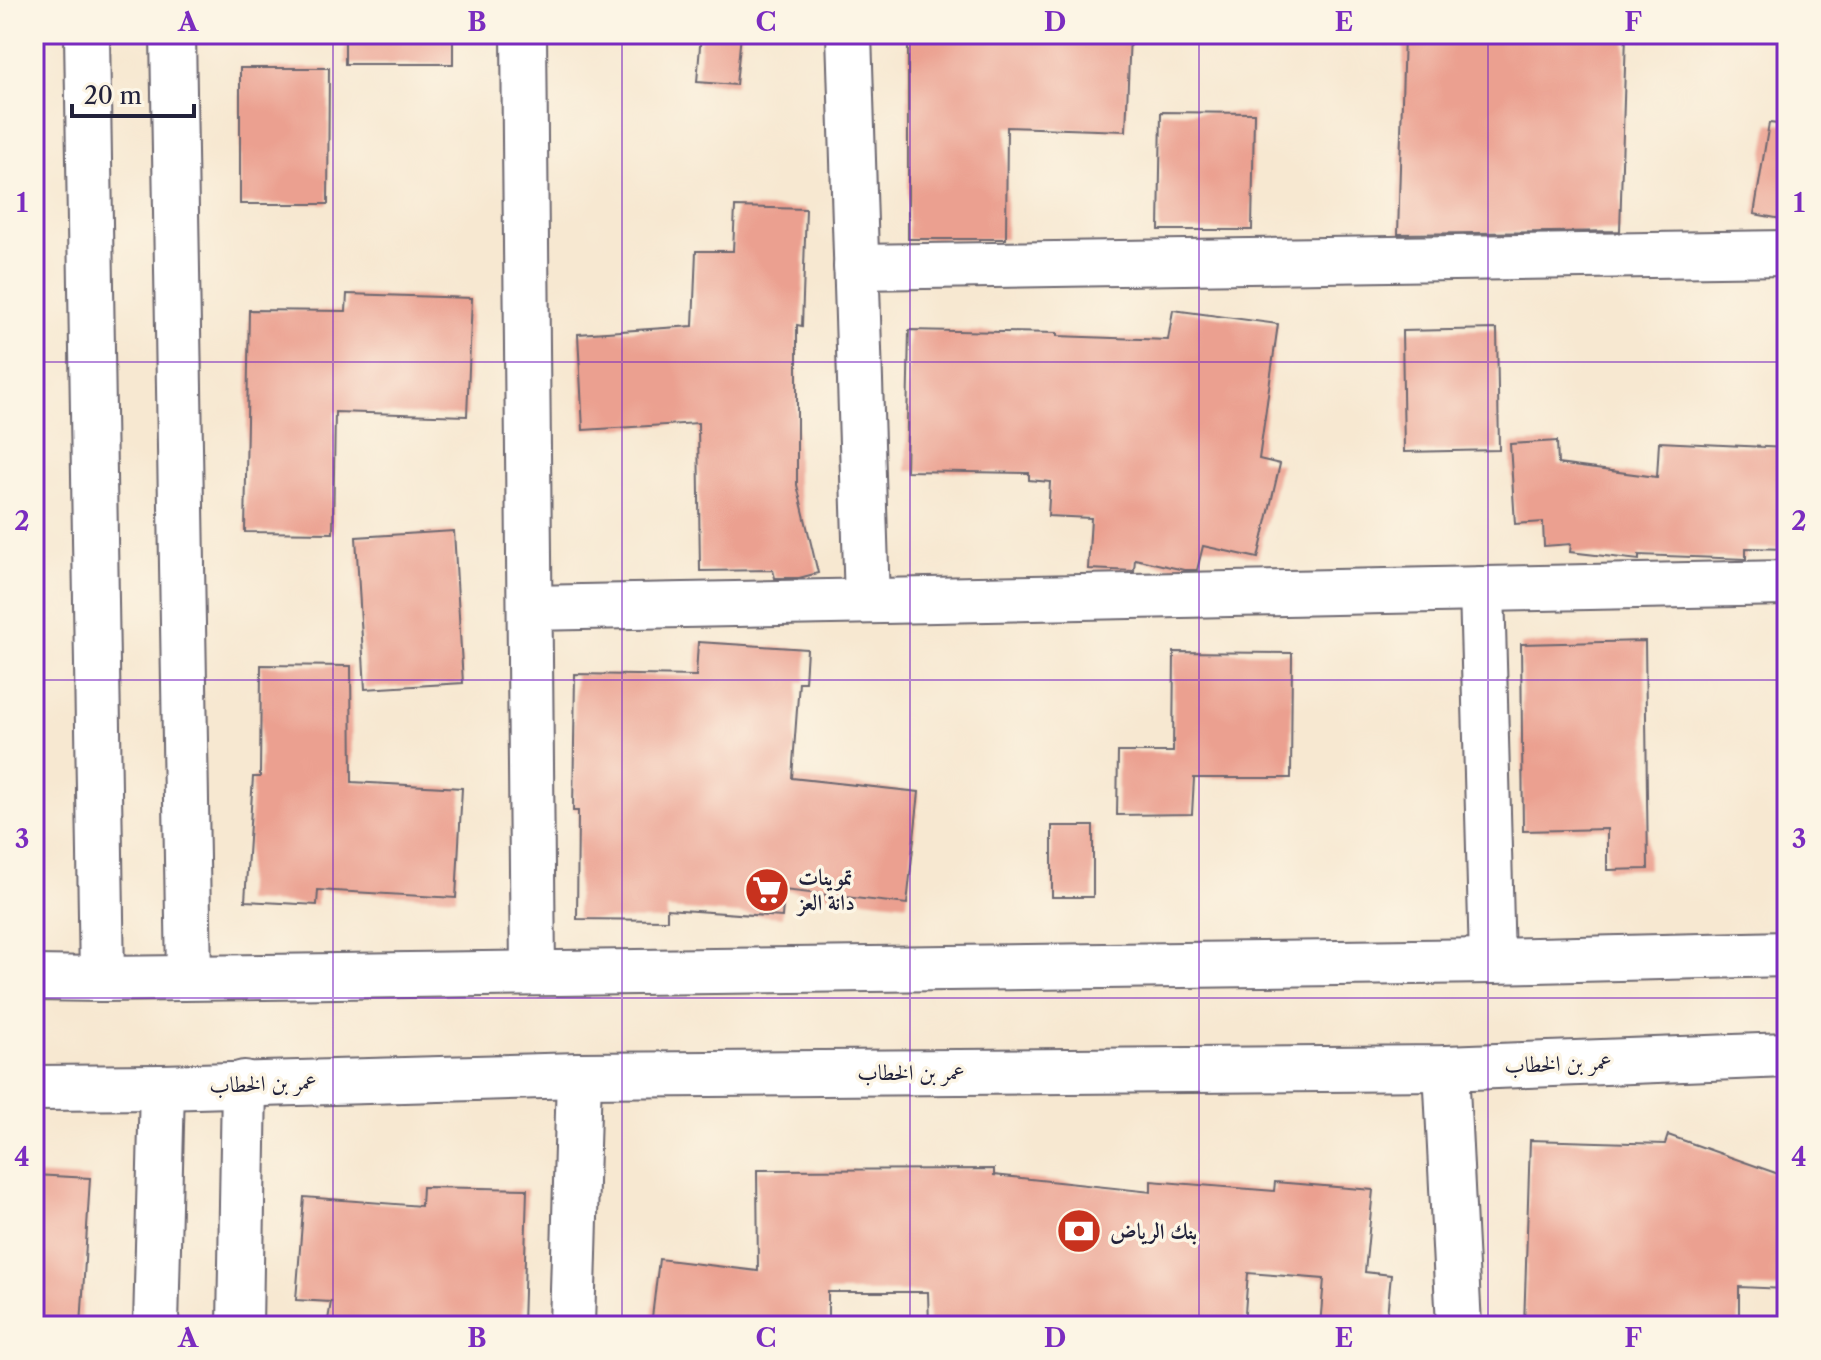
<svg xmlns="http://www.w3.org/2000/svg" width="1821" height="1360" font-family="'Libre Caslon Text',Amiri,serif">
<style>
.building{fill:#eba090}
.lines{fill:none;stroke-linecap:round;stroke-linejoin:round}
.minor-casing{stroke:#6d6770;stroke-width:48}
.minor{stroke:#fff;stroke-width:44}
.grid{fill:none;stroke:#7b2cbf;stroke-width:2;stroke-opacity:0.55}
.labels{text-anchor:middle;stroke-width:7;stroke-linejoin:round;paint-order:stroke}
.poi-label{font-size:22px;font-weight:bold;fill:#22223b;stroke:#fcf5e5;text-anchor:start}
.street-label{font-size:22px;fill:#22223b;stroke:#fcf5e5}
.neatline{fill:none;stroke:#7b2cbf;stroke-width:3}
.grid-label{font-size:26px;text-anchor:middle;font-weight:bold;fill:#7b2cbf}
</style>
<rect width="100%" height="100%" fill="#fcf5e5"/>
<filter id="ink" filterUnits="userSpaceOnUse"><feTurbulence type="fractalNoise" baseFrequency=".0125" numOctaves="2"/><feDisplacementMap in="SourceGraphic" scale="16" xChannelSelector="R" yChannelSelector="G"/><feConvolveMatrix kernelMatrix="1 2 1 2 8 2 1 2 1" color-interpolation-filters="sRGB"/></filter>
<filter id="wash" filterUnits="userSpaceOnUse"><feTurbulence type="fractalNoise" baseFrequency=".006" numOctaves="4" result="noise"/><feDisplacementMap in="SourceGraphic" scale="32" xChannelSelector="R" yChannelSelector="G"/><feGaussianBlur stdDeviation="1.8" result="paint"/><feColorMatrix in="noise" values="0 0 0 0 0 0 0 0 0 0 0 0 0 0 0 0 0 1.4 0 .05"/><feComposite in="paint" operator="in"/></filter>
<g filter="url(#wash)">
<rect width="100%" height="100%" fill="#f7e8d1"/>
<g id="blocks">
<g class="building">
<rect x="345" y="34" width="108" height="30"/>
<path d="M701 34H741L736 85 697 82Z"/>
<path d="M908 34H1130L1126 131 1007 127 1006 239H908Z"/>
<path d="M1404 34H1626L1620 231 1398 234Z"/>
<path d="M240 68H329L328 204H240Z"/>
<path d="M1161 112 1254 113 1252 230H1159Z"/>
<path d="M1769 123 1787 125V220L1754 214Z"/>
<path d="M735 207 806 209 802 326 797 325V485L818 573 799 578H775L773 570 700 571 698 423 583 430 578 334 693 326 696 251H733Z"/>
<path d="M347 294 472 298 467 416 335 412 333 533 245 532 249 310 346 311Z"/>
<path d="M1173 310 1278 324 1259 459 1280 464 1258 558 1203 546 1197 570H1184L1135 559 1134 571 1088 569 1091 518 1048 516 1050 482 1029 480V473L906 471 909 330 1057 333V336L1168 340Z"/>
<path d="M1497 329 1499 450 1404 452 1402 331Z"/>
<path d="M1557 441 1558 464 1657 477 1659 442 1787 448V549L1746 548V559L1639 555V560L1570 552 1571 544 1544 546 1543 522 1515 524 1510 444Z"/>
<path d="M454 531 463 683 365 689 356 537Z"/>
<path d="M1645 641 1648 869 1607 870V829L1523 831 1521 644Z"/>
<path d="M698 642 807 649 805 682H799L792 778 919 792 907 904 784 890 782 917 667 909V920L577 919 578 811H573L575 674 696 676Z"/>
<path d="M1174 652 1292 653 1291 778H1194L1192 814 1117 815 1118 752H1173Z"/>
<path d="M261 665 351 666 352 782 462 788 456 898 318 890 317 905 245 901 253 777H260Z"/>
<rect x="1052" y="826" width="41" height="71"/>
<path d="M1668 1135 1787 1177V1289L1739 1287V1326H1524L1530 1140 1665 1144Z"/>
<path d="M994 1169V1175L1151 1192V1181L1274 1191 1275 1182 1373 1190 1365 1272 1391 1275 1386 1326H1320L1324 1279 1248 1273 1244 1326H929L928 1292H828V1326H651L659 1259 758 1271 757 1170Z"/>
<path d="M34 1175 90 1178 81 1326H34Z"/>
<path d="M422 1187 527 1189 523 1326H327L331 1302 296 1300 304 1197 421 1206Z"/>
</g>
</g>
</g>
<g filter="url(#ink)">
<use href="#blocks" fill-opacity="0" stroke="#6d6770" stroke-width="2"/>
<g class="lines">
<g class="minor-casing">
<g id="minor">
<path d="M87 34 102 979"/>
<path d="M173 34 189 977"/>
<path d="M524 34 533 973"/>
<path d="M849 34 867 601"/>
<path d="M856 267 1787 253"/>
<path d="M1482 589 1492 961"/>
<path d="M531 608 1787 583"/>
<path d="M34 978 102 979 1492 961 1787 954"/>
<path d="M1446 1068 1459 1326"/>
<path d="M34 1088 162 1087 579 1075 1446 1068 1787 1055"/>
<path d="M156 1326 162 1087"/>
<path d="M240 1326 244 1083"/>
<path d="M572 1326 579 1075"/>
</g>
</g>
<use href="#minor" class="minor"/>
</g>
</g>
<path class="grid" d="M333 34V1326M622 34V1326M910 34V1326M1199 34V1326M1488 34V1326M34 362H1787M34 680H1787M34 998H1787"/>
<defs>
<g id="supermarket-disc" transform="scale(2.3)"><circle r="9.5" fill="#c8321e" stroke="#fcf5e5"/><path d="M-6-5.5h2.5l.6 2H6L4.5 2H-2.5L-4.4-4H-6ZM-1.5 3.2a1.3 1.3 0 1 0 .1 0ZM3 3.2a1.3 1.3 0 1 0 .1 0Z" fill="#fff"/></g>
<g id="bank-disc" transform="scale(2.3)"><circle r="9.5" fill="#c8321e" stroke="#fcf5e5"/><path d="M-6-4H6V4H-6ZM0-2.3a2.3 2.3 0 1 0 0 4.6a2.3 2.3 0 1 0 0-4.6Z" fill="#fff"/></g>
</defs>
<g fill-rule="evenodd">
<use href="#supermarket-disc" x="767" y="890"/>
<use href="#bank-disc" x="1079" y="1231"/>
</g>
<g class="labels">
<g class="poi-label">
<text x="798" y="885">تموينات<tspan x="798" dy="25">دانة العز</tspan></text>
<text x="1110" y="1239">بنك الرياض</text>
</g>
<g class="street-label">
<text transform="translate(1558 1063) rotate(-2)" y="8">عمر بن الخطاب</text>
<text x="911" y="1080">عمر بن الخطاب</text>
<text transform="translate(263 1083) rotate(-2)" y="8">عمر بن الخطاب</text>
</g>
</g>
<rect width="1821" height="1360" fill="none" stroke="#fcf5e5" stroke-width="88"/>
<path d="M72 104v12h122v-12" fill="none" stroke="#22223b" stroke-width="4"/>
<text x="84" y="104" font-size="24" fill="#22223b" stroke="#fcf5e5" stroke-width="6" paint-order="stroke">20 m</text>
<rect x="44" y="44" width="1733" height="1272" class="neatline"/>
<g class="grid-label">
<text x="188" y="31">A</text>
<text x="477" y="31">B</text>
<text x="766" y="31">C</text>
<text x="1055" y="31">D</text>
<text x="1344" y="31">E</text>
<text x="1633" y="31">F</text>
<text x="22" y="212">1</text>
<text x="1799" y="212">1</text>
<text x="22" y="530">2</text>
<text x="1799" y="530">2</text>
<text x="22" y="848">3</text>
<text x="1799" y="848">3</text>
<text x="22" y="1166">4</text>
<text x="1799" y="1166">4</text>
<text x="188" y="1347">A</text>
<text x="477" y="1347">B</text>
<text x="766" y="1347">C</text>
<text x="1055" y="1347">D</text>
<text x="1344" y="1347">E</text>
<text x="1633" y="1347">F</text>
</g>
</svg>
